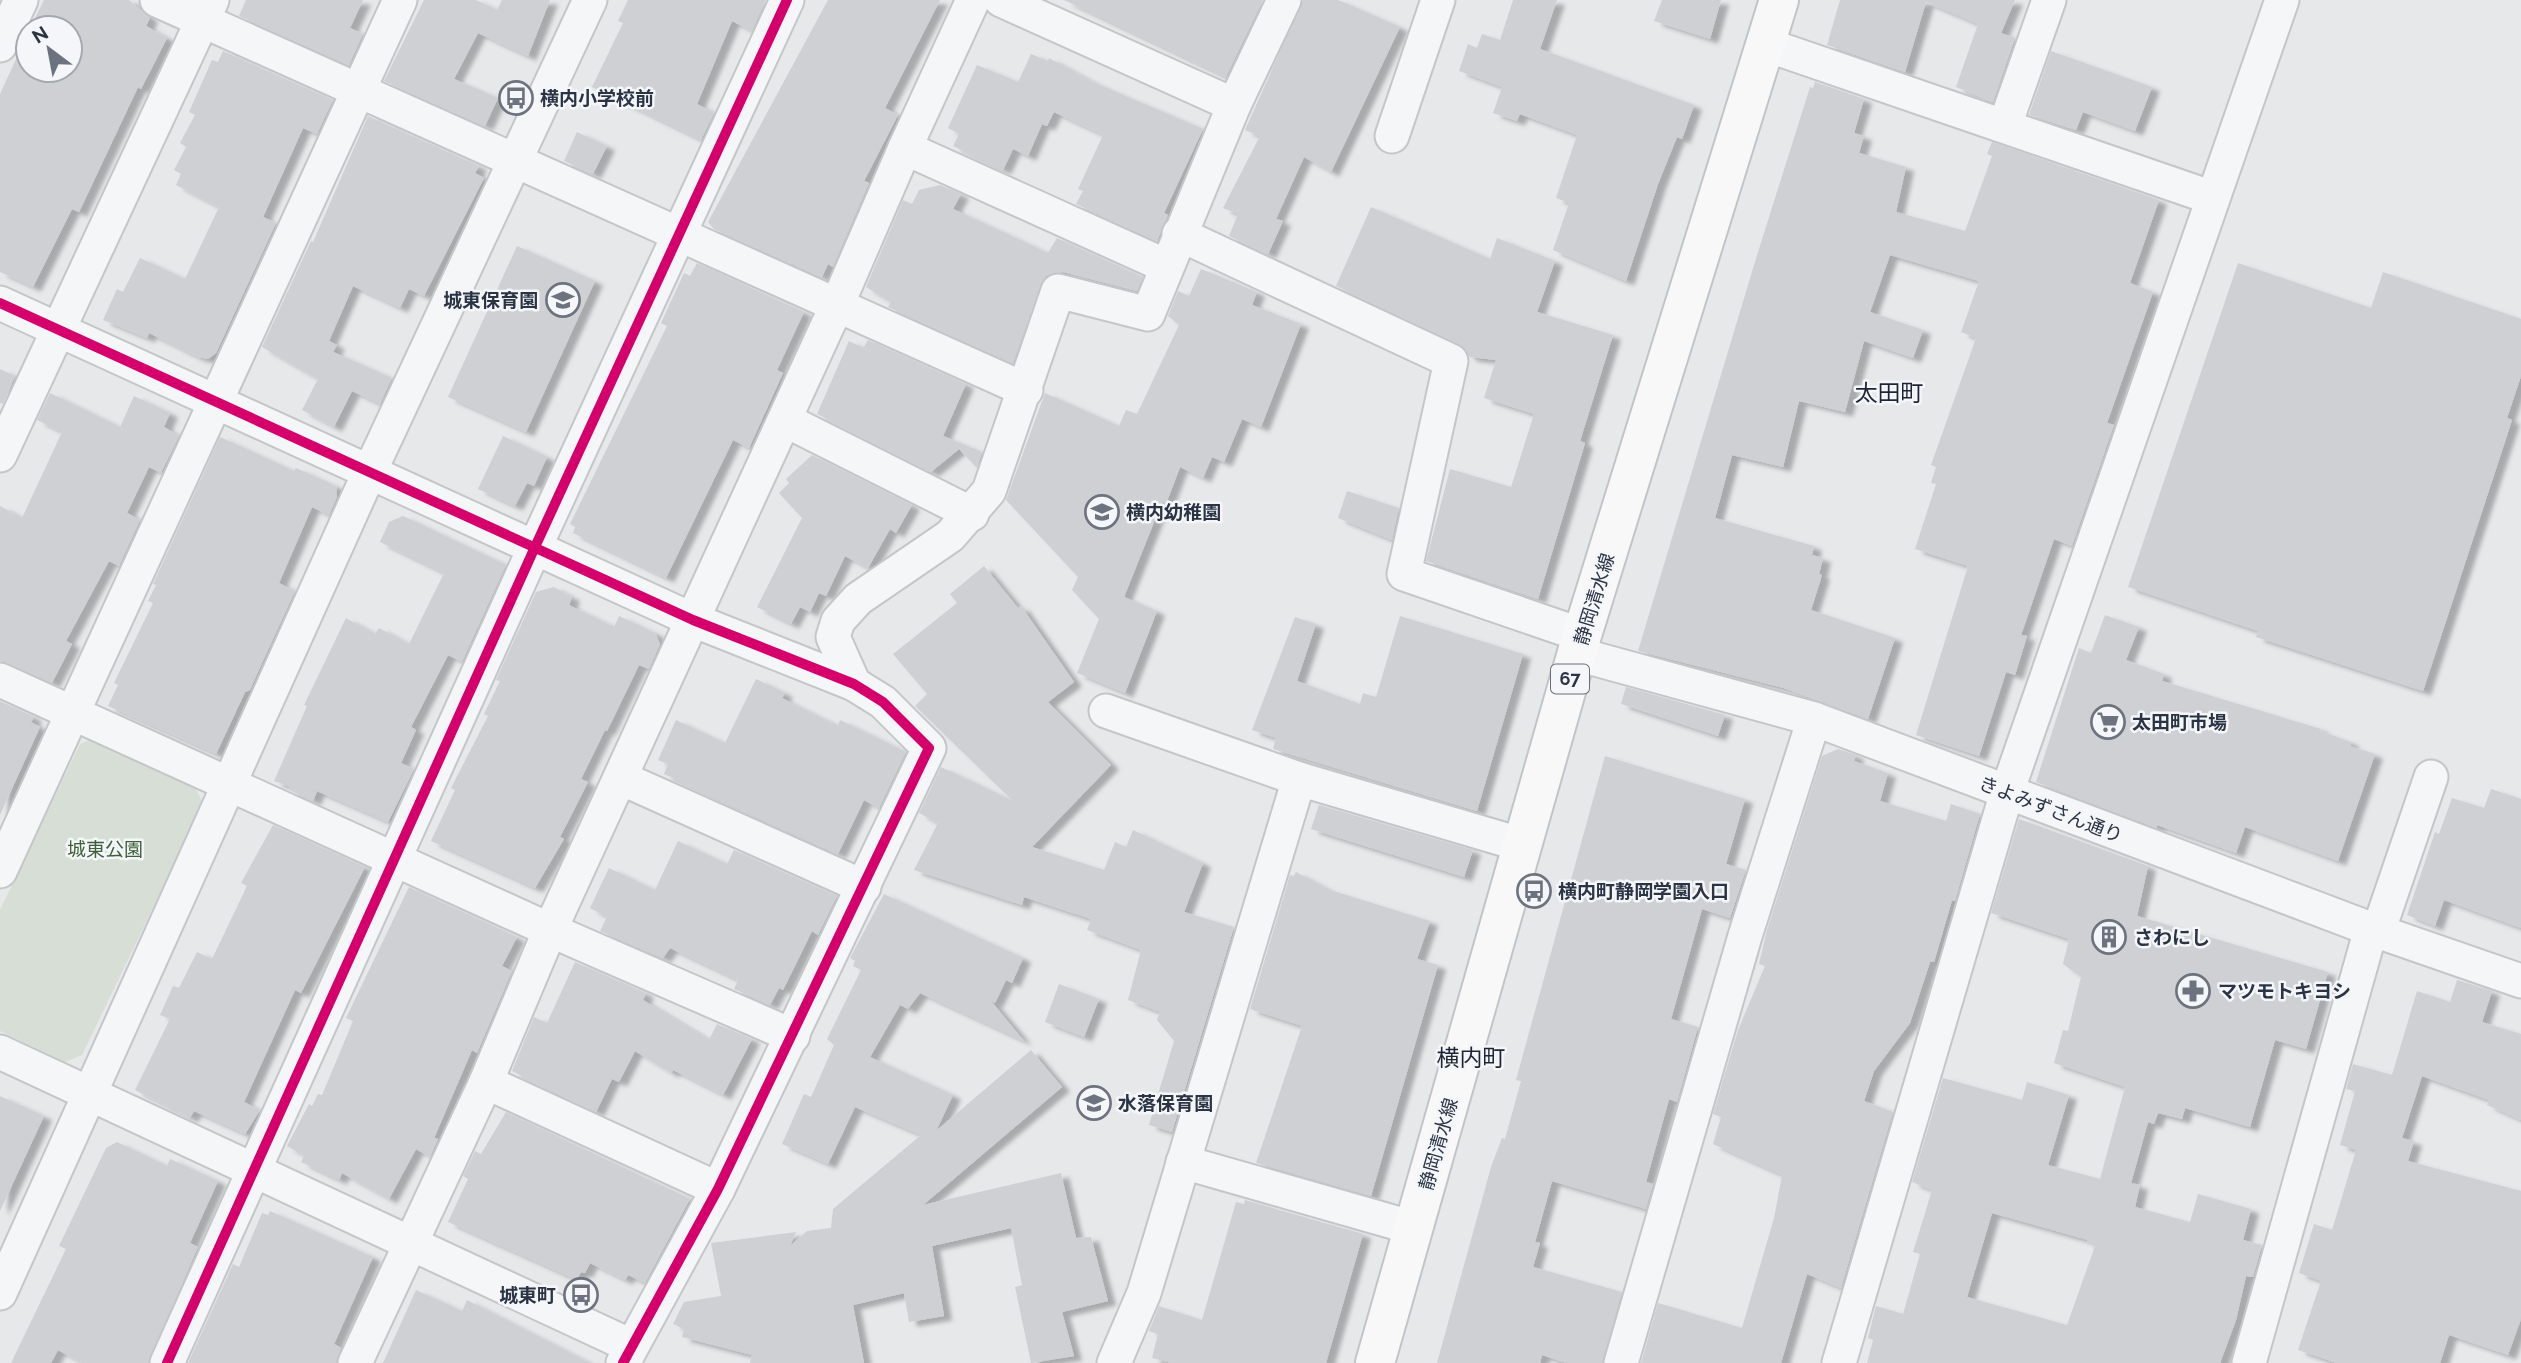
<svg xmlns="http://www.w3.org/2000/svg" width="2521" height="1363" font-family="Raleway,'Noto Sans JP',sans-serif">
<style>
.green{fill:#d6ded6}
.building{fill:#ced0d3;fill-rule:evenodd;filter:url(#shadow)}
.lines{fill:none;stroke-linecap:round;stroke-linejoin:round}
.minor-casing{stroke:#c4c6c8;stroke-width:37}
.major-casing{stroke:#c2c5c8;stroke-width:42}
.minor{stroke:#f5f6f7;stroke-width:33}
.major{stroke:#f8f8f8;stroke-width:38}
.cycleway-casing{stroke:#f4f6f9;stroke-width:15}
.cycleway{stroke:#d6006c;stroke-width:10}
.labels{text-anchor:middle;stroke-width:5;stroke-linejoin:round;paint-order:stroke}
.shield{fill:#f4f6f9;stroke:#676e7b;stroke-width:2}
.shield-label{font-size:18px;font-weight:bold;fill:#2b3445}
.poi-label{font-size:19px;font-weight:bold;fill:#2b3445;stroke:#f4f6f9;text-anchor:start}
.street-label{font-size:19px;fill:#2b3445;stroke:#f4f6f9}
.park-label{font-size:19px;fill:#3f6138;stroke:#f4f6f9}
.quarter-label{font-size:23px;fill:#1d2536;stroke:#f4f6f9}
</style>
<defs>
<filter id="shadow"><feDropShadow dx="8" dy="4.5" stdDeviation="2" flood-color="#0004"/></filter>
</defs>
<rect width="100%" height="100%" fill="#e6e8ea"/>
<path class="green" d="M92 739 196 789 203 804 82 1055 65 1062 0 1031V910L80 744Z"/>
<g class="building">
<path d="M44 0H129L150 18 146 26 167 38 141 89 138 87 79 212 72 209 33 287 0 272V94L28 33V70H70V28H30Z"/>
<path d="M246 0H363L350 28 363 34 349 65 239 16Z"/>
<path d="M424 0H476L497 10 502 0H550L528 56 478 33 454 79 498 98 485 126 384 81Z"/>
<path d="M628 0H766L752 31 732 21 697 104 714 113 701 140 592 87 623 23 618 21Z"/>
<path d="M828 0H940L885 108 898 115 864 181 869 183 833 267 828 264 822 277 714 229 708 222Z"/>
<path d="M1064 0H1263L1226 77Z"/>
<path d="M1303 0H1338L1400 27 1331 172 1304 157 1276 219 1283 221 1268 254 1229 236 1238 214 1223 208 1260 136 1245 130Z"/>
<path d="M1513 0H1557L1540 49 1694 105 1682 139 1677 137 1658 184 1626 281 1553 250 1569 203 1556 198 1577 135 1520 114 1517 121 1493 113 1502 87 1459 71 1468 44 1477 48 1482 34 1500 40Z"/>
<path d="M1662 0H1721L1710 39 1654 21Z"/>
<path d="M1840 0H2015L2001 33 2015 38 1993 102 1956 87 1978 24 1926 2 1905 72 1827 45Z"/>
<path d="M223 51 333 100 317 134 303 128 263 217 276 223 216 353 208 359 198 357 149 333 147 338 103 320 117 289 123 292 140 258 185 279 219 207 176 185 181 174 174 170 186 147 180 143 195 115 189 112 212 60 218 62Z"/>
<path d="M2051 51 2152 87 2135 131 2083 112 2076 130 2029 115Z"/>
<path d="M1031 54 1048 61 1049 58 1095 83 1203 129 1164 213 1168 215 1157 241 1076 204 1083 191 1078 189 1103 135 1054 112 1047 126 1042 124 1028 156 1013 149 1003 170 953 146 959 134 948 128 977 65 1018 82Z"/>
<path d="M1815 82 1864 99 1854 133 1864 136 1859 153 1906 167 1896 212 1965 231 1992 156 1987 154 1992 142 2159 200 2130 283 2153 292 2107 423 2114 425 2072 546 2054 539 2021 635 2027 636 2015 675 2006 672 1979 756 1916 735 1968 566 1915 549 1936 484 1931 483 1936 467 1931 465 1976 338 1961 332 1979 281 1890 255 1870 312 1923 330 1913 358 1864 341 1845 412 1799 401 1783 467 1732 455 1715 518 1814 546 1812 555 1823 558 1819 574 1822 575 1811 610 1895 638 1868 719 1784 688 1638 651 1754 265 1810 87 1813 88Z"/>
<path d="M368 116 479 166 475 173 484 178 424 296 409 289 400 308 353 286 329 341 337 345 333 352 392 378 380 404 352 391 334 427 302 410 318 379 262 347 311 241 313 242Z"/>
<path d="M577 132 607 146 593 174 564 161Z"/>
<path d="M940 185 961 194 953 209 1048 253 1057 238 1143 277 1137 291 1063 272 1046 276 1013 363 888 307 891 302 866 287 903 200 912 204 919 190Z"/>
<path d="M1371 207 1490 259 1497 238 1555 261 1537 312 1613 335 1580 441 1585 443 1538 599 1426 561 1450 469 1511 487 1534 414 1484 398 1496 360 1470 357 1459 344 1336 286Z"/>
<path d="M517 246 595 281 526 432 448 397Z"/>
<path d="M697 263 804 312 777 370 783 373 749 448 733 440 666 578 573 533 575 527 570 524 667 326 661 323 684 273 690 276Z"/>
<path d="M2238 263 2371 308 2383 272 2521 319V376L2507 418 2512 420 2423 691 2256 637 2258 631 2128 587Z"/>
<path d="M1201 269 1257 292 1252 305 1301 324 1261 427 1242 419 1224 462 1212 457 1203 478 1180 467 1166 504 1162 502 1124 597 1157 611 1125 693 1077 673 1099 619 1072 590 1078 577 1006 500 1045 393 1119 426 1126 410 1137 414 1179 325 1168 316 1178 291 1189 296Z"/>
<path d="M868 340 966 384 943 436 982 452 977 468 959 449 931 472 817 414 849 341 863 348Z"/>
<path d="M0 369 15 376 3 404 0 403Z"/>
<path d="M50 393 120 427 134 396 170 413 164 427 179 436 161 473 149 467 127 513 140 520 119 566 109 561 66 641 72 644 52 683 0 661V506L22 518 62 432 37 420Z"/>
<path d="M503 436 547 457 534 486 527 483 515 506 478 489Z"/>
<path d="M220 437 294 471 296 468 336 486 337 497 329 515 312 507 279 583 295 591 257 674 250 690 245 692 216 754 108 706 118 685 114 683 153 603 148 601 156 585 153 584Z"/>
<path d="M812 455 912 505 896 533 890 529 868 568 845 556 826 596 819 593 810 612 800 607 791 624 757 607 802 518 779 493 789 483 786 479Z"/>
<path d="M1347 491 1399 508 1392 540 1338 518Z"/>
<path d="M403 516 506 565 462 662 448 655 411 727 416 730 401 763 414 769 388 822 317 791 313 801 289 790 291 787 274 781 307 706 304 705 346 618 375 634 379 628 409 644 444 573 380 542 389 522Z"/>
<path d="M984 566 1018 608 1021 606 1074 682 1048 702 1111 765 1032 847 1104 870 1115 842 1126 847 1133 830 1203 863 1184 912 1234 927 1172 1132 1149 1125 1174 1041 1157 1020 1160 1012 1128 1000 1141 950 1087 930 1091 919 1024 897 1022 905 914 870 938 823 919 813 941 767 1013 801 915 706 927 694 893 654 957 603 950 594Z"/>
<path d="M554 587 572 597 569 605 614 627 619 616 655 633 660 644 649 669 639 665 607 731 605 730 581 779 588 782 560 837 564 839 535 888 431 841 455 790 451 788 488 716 484 714 500 681 496 680 536 592Z"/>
<path d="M2105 615 2139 627 2126 660 2164 674 2162 681 2321 729 2320 731 2351 742 2350 746 2375 754 2338 861 2245 827 2236 853 2157 825V828L2036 782 2079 648 2091 653Z"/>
<path d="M1400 616 1523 654 1477 811 1273 749 1276 738 1252 730 1295 617 1316 624 1297 681 1360 704 1363 693 1376 697Z"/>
<path d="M756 679 785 693 782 698 838 726 840 720 906 752 879 808 864 800 838 854 664 774 668 764 658 760 676 720 725 743Z"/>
<path d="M1626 687 1725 715 1718 736 1621 704Z"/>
<path d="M0 701 34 717 31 722 40 727 0 815Z"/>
<path d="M1838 749 1856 755 1854 761 1888 773 1880 801 1946 821 1951 804 1980 814 1955 901 1952 900 1934 962H1930L1910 1023 1874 1071 1864 1101 1893 1112 1841 1288 1807 1274 1781 1363H1641L1658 1303 1742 1328 1774 1218 1782 1175 1713 1144 1721 1117 1713 1114 1738 1030 1765 966 1759 964 1767 930 1822 756Z"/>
<path d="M1605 756 1745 799 1726 864 1746 870 1730 918 1702 909 1671 1019 1698 1027 1677 1102 1669 1099 1646 1182 1653 1184 1646 1209 1552 1181 1535 1242 1540 1243 1533 1267 1622 1292 1602 1363H1567L1542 1355 1540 1363H1437L1491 1167 1502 1138 1505 1139 1521 1081 1516 1080Z"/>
<path d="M2491 789 2521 799V928L2444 900 2435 926 2407 915 2435 832 2439 834 2452 798 2484 808Z"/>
<path d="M1319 805 1473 850 1464 877 1311 829Z"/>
<path d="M2019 819 2148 866 2137 916 2328 972 2306 1049 2275 1040 2250 1127 2185 1108 2182 1119 2158 1113 2154 1124 2148 1122 2131 1183 2140 1185 2135 1207 2190 1222 2198 1194 2251 1209 2243 1240 2262 1245 2253 1277 2246 1276 2236 1320 2220 1363H1867L1873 1340 1868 1338 1876 1306 1903 1314 1920 1254 1913 1252 1932 1190 1912 1182 1943 1078 2022 1100 2027 1082 2069 1095 2048 1165 2100 1179 2125 1087 2054 1063 2063 1030 2068 1031 2081 977 2063 964 2069 939 1991 913ZM1992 1213 2088 1240 2087 1244 2095 1246 2067 1325 1967 1297Z"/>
<path d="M273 825 365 867 301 993 295 990 244 1102 260 1110 245 1134 194 1111 190 1118 135 1090 170 1019 160 1015 173 986 179 988 197 952 212 959 247 886 241 883Z"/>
<path d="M678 841 727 864 734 850 837 896 818 935 812 931 783 990 779 988 770 1005 734 989 738 980 670 948 663 958 600 931 607 917 590 908 609 868 655 890Z"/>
<path d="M1296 872 1327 889 1430 921 1417 959 1438 965 1371 1196 1256 1163 1302 1026 1250 1009 1290 875 1294 876Z"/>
<path d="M409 887 517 937 502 966 512 971 477 1053 472 1050 434 1138 438 1139 430 1157 416 1149 389 1199 342 1173 339 1180 301 1162 304 1156 287 1146 309 1104 312 1106 318 1094 322 1095 353 1021 346 1018Z"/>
<path d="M884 894 1023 958 1012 983 1006 980 995 1003 991 1001 1024 1041 920 993 908 1009 900 1005 870 1057 953 1095 936 1131 1031 1050 1062 1087 923 1205 1061 1173 1076 1238 1091 1237 1108 1301 1062 1312 1074 1356 1031 1363 1015 1287 1022 1285 1011 1228 932 1246 944 1316 909 1322 904 1293 853 1305 864 1363H750L752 1355 682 1337 684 1329 673 1324 684 1302 721 1296 711 1243 796 1232 790 1246 807 1231 831 1228 833 1209 921 1135 855 1107 828 1164 782 1144 804 1094 811 1097 834 1045 827 1039 861 970 853 966 855 961 850 958Z"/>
<path d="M575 962 646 993 643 1000 709 1040 717 1024 752 1039 723 1095 673 1070 671 1073 635 1051 619 1082 612 1079 596 1112 512 1071 534 1017 547 1023Z"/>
<path d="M2457 980 2492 991 2482 1022 2521 1034V1120L2487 1105 2489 1100 2422 1076 2402 1138 2414 1141 2408 1161 2521 1191V1319L2508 1355 2449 1335 2440 1363H2337L2298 1350 2321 1281 2299 1273 2314 1224 2332 1230 2356 1150 2340 1145 2355 1091 2346 1089 2353 1064 2392 1075 2417 991 2450 1002Z"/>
<path d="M1059 984 1099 999 1084 1037 1045 1022Z"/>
<path d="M0 1096 44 1116 0 1211Z"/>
<path d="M506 1112 690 1199 645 1283 628 1275 625 1280 590 1263 585 1273 581 1272 577 1280 448 1222 468 1179 463 1176 475 1151 481 1154Z"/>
<path d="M117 1142 167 1166 170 1159 218 1181 190 1243 198 1247 148 1363H82L58 1350 51 1363H11L66 1249 59 1246 106 1148Z"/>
<path d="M1245 1200 1363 1234 1326 1363H1172L1152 1358 1158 1334 1149 1331 1159 1306 1202 1320 1236 1202 1244 1204Z"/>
<path d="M270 1211 373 1257 334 1344 341 1348 336 1363H188L233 1264 239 1267 262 1213 268 1215Z"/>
<path d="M416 1290 462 1311 467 1300 590 1363H383Z"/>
</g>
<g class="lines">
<g class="minor-casing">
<g id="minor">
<path d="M157 0 1026 390"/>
<path d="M1001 0 1234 105"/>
<path d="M0 45 21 0"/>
<path d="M1767 45 2213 198"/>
<path d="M2005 125 2049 0"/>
<path d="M1392 136 1438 0"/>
<path d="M905 148 1166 266"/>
<path d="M1179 234 1451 361 1404 574 1582 635"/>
<path d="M0 303 693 620 854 684 883 702 929 748 718 1189 623 1363"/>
<path d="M785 420 972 514"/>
<path d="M0 455 212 0"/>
<path d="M1577 654 1814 719 2371 929 2521 981"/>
<path d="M0 680 550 930 793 1036"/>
<path d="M854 684 833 637 838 621 858 599 950 536 989 491 1058 291 1148 314 1234 105 1284 0"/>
<path d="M1106 711 1299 779 1523 845"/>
<path d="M621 778 864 887"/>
<path d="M0 871 400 0"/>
<path d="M2378 932 2431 777"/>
<path d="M0 1052 631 1346"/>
<path d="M486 1082 718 1189"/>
<path d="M1183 1162 1414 1228"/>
<path d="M0 1293 370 471 590 0"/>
<path d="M167 1363 535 547 787 0"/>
<path d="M355 1363 486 1082 550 930 837 305 905 148 973 0"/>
<path d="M1114 1363 1144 1293 1299 779"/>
<path d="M1621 1363 1745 936 1814 719"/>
<path d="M1839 1363 2007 792 2282 0"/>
<path d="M2249 1363 2371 929"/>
</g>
</g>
<g class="major-casing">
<path id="major" d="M1375 1363 1582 635 1779 0"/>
</g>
<use href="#minor" class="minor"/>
<use href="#major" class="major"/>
<g class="cycleway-casing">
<g id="cycleway">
<path d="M0 303 693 620 854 684 883 702 929 748 718 1189 623 1363"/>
<path d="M167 1363 535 547 787 0"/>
</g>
</g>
<use href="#cycleway" class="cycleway"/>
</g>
<defs>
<g id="bus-ring" transform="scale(1.75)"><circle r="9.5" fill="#f4f6f9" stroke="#6c737f" stroke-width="1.5"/><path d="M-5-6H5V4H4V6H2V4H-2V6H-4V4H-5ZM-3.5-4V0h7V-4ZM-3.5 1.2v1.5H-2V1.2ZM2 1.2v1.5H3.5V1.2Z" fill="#6c737f"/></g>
<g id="school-ring" transform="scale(1.75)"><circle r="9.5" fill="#f4f6f9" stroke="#6c737f" stroke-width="1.5"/><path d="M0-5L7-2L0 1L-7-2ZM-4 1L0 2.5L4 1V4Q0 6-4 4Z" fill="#6c737f"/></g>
<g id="supermarket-ring" transform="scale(1.75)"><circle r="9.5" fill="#f4f6f9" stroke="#6c737f" stroke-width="1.5"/><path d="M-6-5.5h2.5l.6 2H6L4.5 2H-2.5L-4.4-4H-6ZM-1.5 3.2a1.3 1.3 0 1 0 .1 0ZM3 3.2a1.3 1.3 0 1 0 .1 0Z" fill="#6c737f"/></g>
<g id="building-ring" transform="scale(1.75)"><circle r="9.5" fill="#f4f6f9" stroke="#6c737f" stroke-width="1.5"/><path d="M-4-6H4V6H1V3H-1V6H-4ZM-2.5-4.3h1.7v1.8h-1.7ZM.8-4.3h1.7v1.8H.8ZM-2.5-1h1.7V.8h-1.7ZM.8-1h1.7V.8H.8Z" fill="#6c737f"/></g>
<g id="pharmacy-ring" transform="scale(1.75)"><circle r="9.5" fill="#f4f6f9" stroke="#6c737f" stroke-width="1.5"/><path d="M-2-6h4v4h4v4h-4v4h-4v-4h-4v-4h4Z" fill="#6c737f"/></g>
</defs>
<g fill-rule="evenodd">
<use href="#bus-ring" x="516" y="98"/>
<use href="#school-ring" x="563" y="300"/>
<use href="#school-ring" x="1102" y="512"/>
<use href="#supermarket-ring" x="2108" y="722"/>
<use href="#bus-ring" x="1534" y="891"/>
<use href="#building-ring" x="2109" y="937"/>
<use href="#pharmacy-ring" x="2193" y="991"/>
<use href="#school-ring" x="1094" y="1103"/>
<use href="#bus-ring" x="581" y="1295"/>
</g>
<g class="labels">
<rect class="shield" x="1551" y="664.5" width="38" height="29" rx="5"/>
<g class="shield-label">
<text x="1570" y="685">67</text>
</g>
<g class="poi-label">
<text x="540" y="105">横内小学校前</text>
<text x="538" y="307" text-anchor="end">城東保育園</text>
<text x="1126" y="519">横内幼稚園</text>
<text x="2132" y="729">太田町市場</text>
<text x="1558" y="898">横内町静岡学園入口</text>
<text x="2134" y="944">さわにし</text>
<text x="2218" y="998">マツモトキヨシ</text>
<text x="1118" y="1110">水落保育園</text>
<text x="556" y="1302" text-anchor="end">城東町</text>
</g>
<g class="street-label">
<text transform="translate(1594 599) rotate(-73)" y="7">静岡清水線</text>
<text transform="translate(2051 809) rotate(21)" y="7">きよみずさん通り</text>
<text transform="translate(1438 1144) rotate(-74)" y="7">静岡清水線</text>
</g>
<g class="park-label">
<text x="105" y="856">城東公園</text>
</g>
<g class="quarter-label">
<text x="1889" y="401">太田町</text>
<text x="1471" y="1066">横内町</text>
</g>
</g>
<g transform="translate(49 49) rotate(328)"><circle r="33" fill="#f4f6f9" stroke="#a4a8b1" stroke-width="2"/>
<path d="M0-5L12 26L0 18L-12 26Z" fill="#6c737f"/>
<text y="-10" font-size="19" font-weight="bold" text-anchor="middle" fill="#2b3445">N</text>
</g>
</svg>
